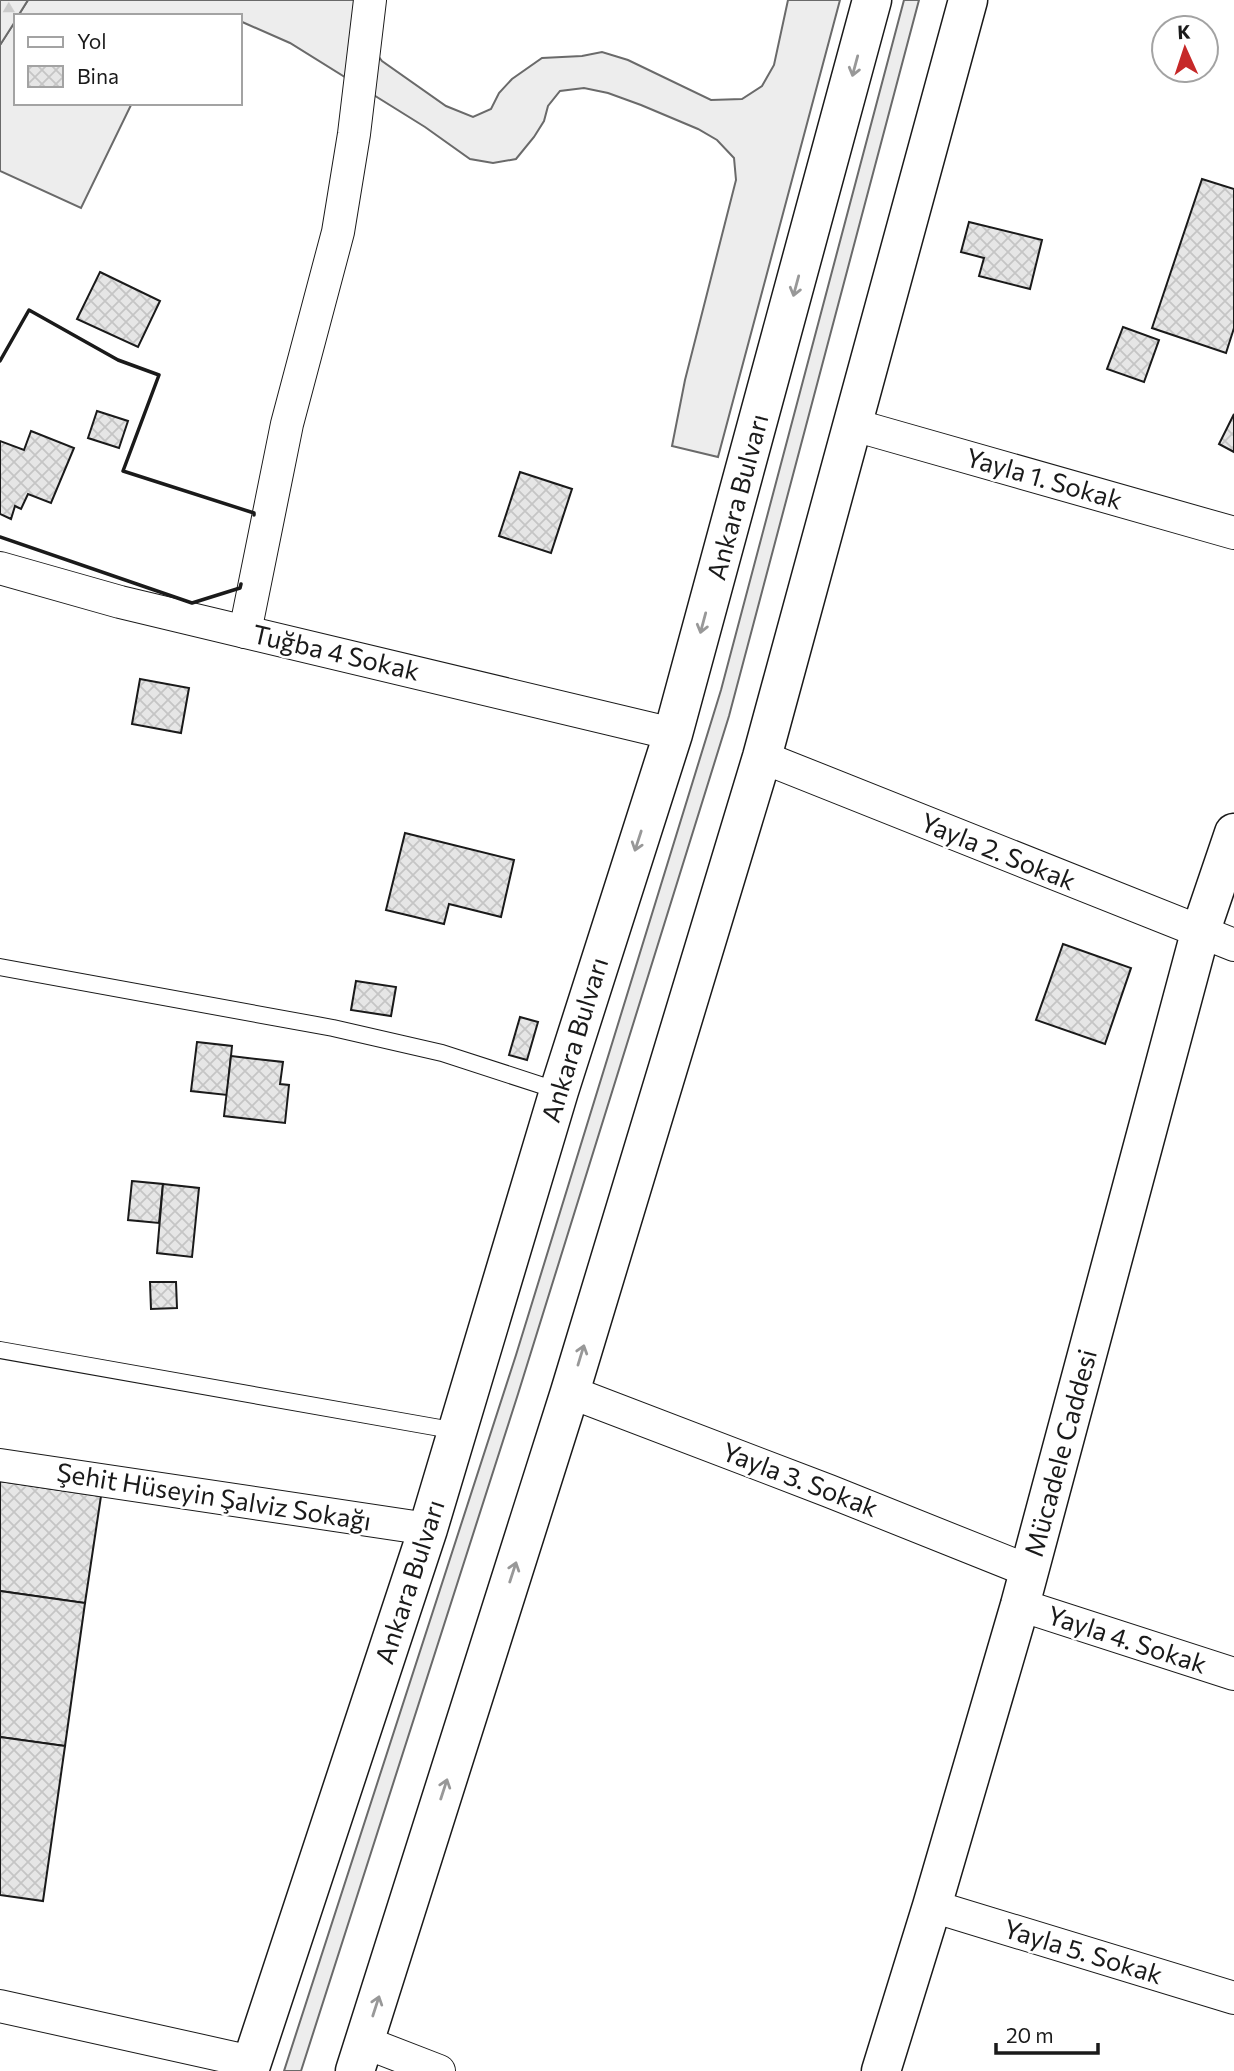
<svg xmlns="http://www.w3.org/2000/svg" width="1234" height="2071" font-family="Commissioner,sans-serif">
<style>
.built{fill:#ededed;stroke:#6a6a6a;stroke-width:2}
.forest{fill:url(#forest-firs);stroke:#6a6a6a;stroke-width:2}
.building{fill:url(#building-cross-hatch);stroke:#1a1a1a;stroke-width:2}
.lines{fill:none;stroke-linecap:round;stroke-linejoin:round}
.lane-casing{stroke:#1a1a1a;stroke-width:18}
.street-casing{stroke:#1a1a1a;stroke-width:34}
.secondary-casing{stroke:#1a1a1a;stroke-width:41}
.lane{stroke:#fff;stroke-width:16}
.street{stroke:#fff;stroke-width:32}
.secondary{stroke:#fff;stroke-width:38}
.wall{stroke:#1a1a1a;stroke-width:3.5}
.oneway{stroke:#989898}
.labels{text-anchor:middle;stroke-width:5;stroke-linejoin:round;paint-order:stroke}
.street-label{font-size:26px;fill:#1a1a1a;stroke:#fff}
</style>
<defs>
<pattern id="forest-firs" width="22" height="20" patternUnits="userSpaceOnUse" patternTransform="scale(1.75)"><rect width="22" height="20" fill="#ededed"/><path d="M5 1l3.5 6h-7zM16 11l3.5 6h-7z" fill="#cbcbcb"/></pattern>
<pattern id="building-cross-hatch" width="8" height="8" patternUnits="userSpaceOnUse" patternTransform="scale(1.75)"><rect width="8" height="8" fill="#e6e6e6"/><path d="M0 0l8 8M0 8l8-8" fill="none" stroke="#c5c5c5"/></pattern>
</defs>
<rect width="100%" height="100%" fill="#fff"/>
<g class="built">
<path d="M28 0H381L370 45 382 61 446 106 473 117 491 109 499 93 512 79 542 58 582 56 602 52 628 60 711 100 742 99 762 86 774 65 788 0H840L718 457 672 446 685 380 736 180 734 158 717 140 698 129 641 105 608 93 584 88 560 91 548 106 544 121 534 137 516 159 493 163 470 159 425 127 290 43 240 21V16H18Z"/>
<path d="M904 0H919L729 716 518 1394 301 2071H284L516 1355 721 690Z"/>
<path d="M16 20V103H132L81 208 0 171V45Z"/>
</g>
<path class="forest" d="M0 0H28L18 16H16V20L0 45Z"/>
<g class="building">
<path d="M1202 179 1234 189V328L1226 353 1152 328Z"/>
<path d="M969 222 1042 240 1030 289 979 276 984 258 961 252Z"/>
<path d="M100 272 160 301 138 347 77 319Z"/>
<path d="M1123 327 1159 340 1144 382 1107 369Z"/>
<path d="M97 411 128 421 119 448 88 438Z"/>
<path d="M1234 414V452L1219 444Z"/>
<path d="M31 431 74 448 51 503 28 494 21 509 15 506 11 519 0 514V441L24 450Z"/>
<path d="M520 472 572 489 551 553 499 536Z"/>
<path d="M140 679 189 688 181 733 132 724Z"/>
<path d="M405 833 514 860 501 917 449 904 444 924 386 910Z"/>
<path d="M1063 944 1131 968 1105 1044 1036 1020Z"/>
<path d="M356 981 396 987 391 1016 351 1010Z"/>
<path d="M520 1017 538 1022 527 1060 509 1055Z"/>
<path d="M197 1042 232 1046 227 1095 191 1091Z"/>
<path d="M231 1056 283 1062 280 1084 289 1085 285 1123 224 1116Z"/>
<path d="M132 1181 163 1184 159 1223 128 1220Z"/>
<path d="M163 1184 199 1188 192 1257 157 1253Z"/>
<path d="M150 1282H176L177 1308 151 1309Z"/>
<path d="M0 1481 101 1496 85 1603 0 1591Z"/>
<path d="M0 1591 85 1603 65 1746 0 1737Z"/>
<path d="M0 1737 65 1746 43 1901 0 1895Z"/>
</g>
<g class="lines">
<g class="lane-casing">
<g id="lane">
<path d="M0 967 333 1028 442 1053 559 1091"/>
<path d="M0 1350 457 1431"/>
</g>
</g>
<g class="street-casing">
<g id="street">
<path d="M854 425 1234 533"/>
<path d="M0 568 120 602 673 734"/>
<path d="M245 632 287 424 338 232 354 134 370 0"/>
<path d="M762 757 1234 945"/>
<path d="M570 1392 829 1491 1029 1571"/>
<path d="M0 1465 428 1529"/>
<path d="M1020 1605 1234 1674"/>
<path d="M932 1906 1234 1998"/>
<path d="M0 2006 252 2062"/>
<path d="M364 2042 439 2071"/>
</g>
</g>
<g class="secondary-casing">
<g id="secondary">
<path d="M249 2071 428 1529 559 1091 673 734 872 0"/>
<path d="M355 2071 570 1392 762 757 968 0"/>
<path d="M881 2071 932 1906 1020 1605 1200 933 1234 833"/>
</g>
</g>
<use href="#lane" class="lane"/>
<use href="#street" class="street"/>
<use href="#secondary" class="secondary"/>
<g class="wall">
<path d="M0 361 29 310 118 360 159 375 123 471 254 513V515"/>
<path d="M0 537 192 603 240 588 241 584"/>
</g>
</g>
<defs><path id="oneway-shaft" d="M-6 0H5M1.5-3L5.5 0L1.5 3" fill="none" stroke-width="1.6" stroke-linecap="round" stroke-linejoin="round" transform="scale(1.75)"/></defs>
<g class="oneway">
<use href="#oneway-shaft" transform="translate(855 66) rotate(105)"/>
<use href="#oneway-shaft" transform="translate(796 286) rotate(105)"/>
<use href="#oneway-shaft" transform="translate(703 623) rotate(105)"/>
<use href="#oneway-shaft" transform="translate(638 841) rotate(108)"/>
<use href="#oneway-shaft" transform="translate(581 1355) rotate(-73)"/>
<use href="#oneway-shaft" transform="translate(513 1572) rotate(-72)"/>
<use href="#oneway-shaft" transform="translate(444 1789) rotate(-72)"/>
<use href="#oneway-shaft" transform="translate(376 2006) rotate(-72)"/>
</g>
<g class="labels">
<g class="street-label">
<text transform="translate(1044 479) rotate(16)" y="9">Yayla 1. Sokak</text>
<text transform="translate(738 497) rotate(-75)" y="9">Ankara Bulvarı</text>
<text transform="translate(336 653) rotate(13)" y="9">Tuğba 4 Sokak</text>
<text transform="translate(998 852) rotate(22)" y="9">Yayla 2. Sokak</text>
<text transform="translate(575 1040) rotate(-73)" y="9">Ankara Bulvarı</text>
<text transform="translate(1061 1453) rotate(-75)" y="9">Mücadele Caddesi</text>
<text transform="translate(800 1480) rotate(21)" y="9">Yayla 3. Sokak</text>
<text transform="translate(214 1497) rotate(9)" y="9">Şehit Hüseyin Şalviz Sokağı</text>
<text transform="translate(410 1582) rotate(-72)" y="9">Ankara Bulvarı</text>
<text transform="translate(1127 1640) rotate(18)" y="9">Yayla 4. Sokak</text>
<text transform="translate(1083 1952) rotate(17)" y="9">Yayla 5. Sokak</text>
</g>
</g>
<rect x="14" y="14" width="228" height="91" fill="#ffffff" stroke="#a3a3a3" stroke-width="2"/>
<rect x="28" y="37" width="35" height="10" fill="#ffffff" stroke="#a3a3a3" stroke-width="2"/>
<text x="77" y="49" font-size="21" fill="#1a1a1a">Yol</text>
<rect x="28" y="66" width="35" height="21" fill="url(#building-cross-hatch)" stroke="#a3a3a3" stroke-width="2"/>
<text x="77" y="84" font-size="21" fill="#1a1a1a">Bina</text>
<g transform="translate(1185 49) rotate(357)"><circle r="33" fill="#ffffff" stroke="#a3a3a3" stroke-width="2"/>
<path d="M0-5L12 26L0 18L-12 26Z" fill="#c62828"/>
<text y="-10" font-size="19" font-weight="bold" text-anchor="middle" fill="#1a1a1a">K</text>
</g>
<path d="M996 2043v10h102v-10" fill="none" stroke="#1a1a1a" stroke-width="3.5"/>
<text x="1006" y="2043" font-size="21" fill="#1a1a1a" stroke="#ffffff" stroke-width="5" paint-order="stroke">20 m</text>
</svg>
